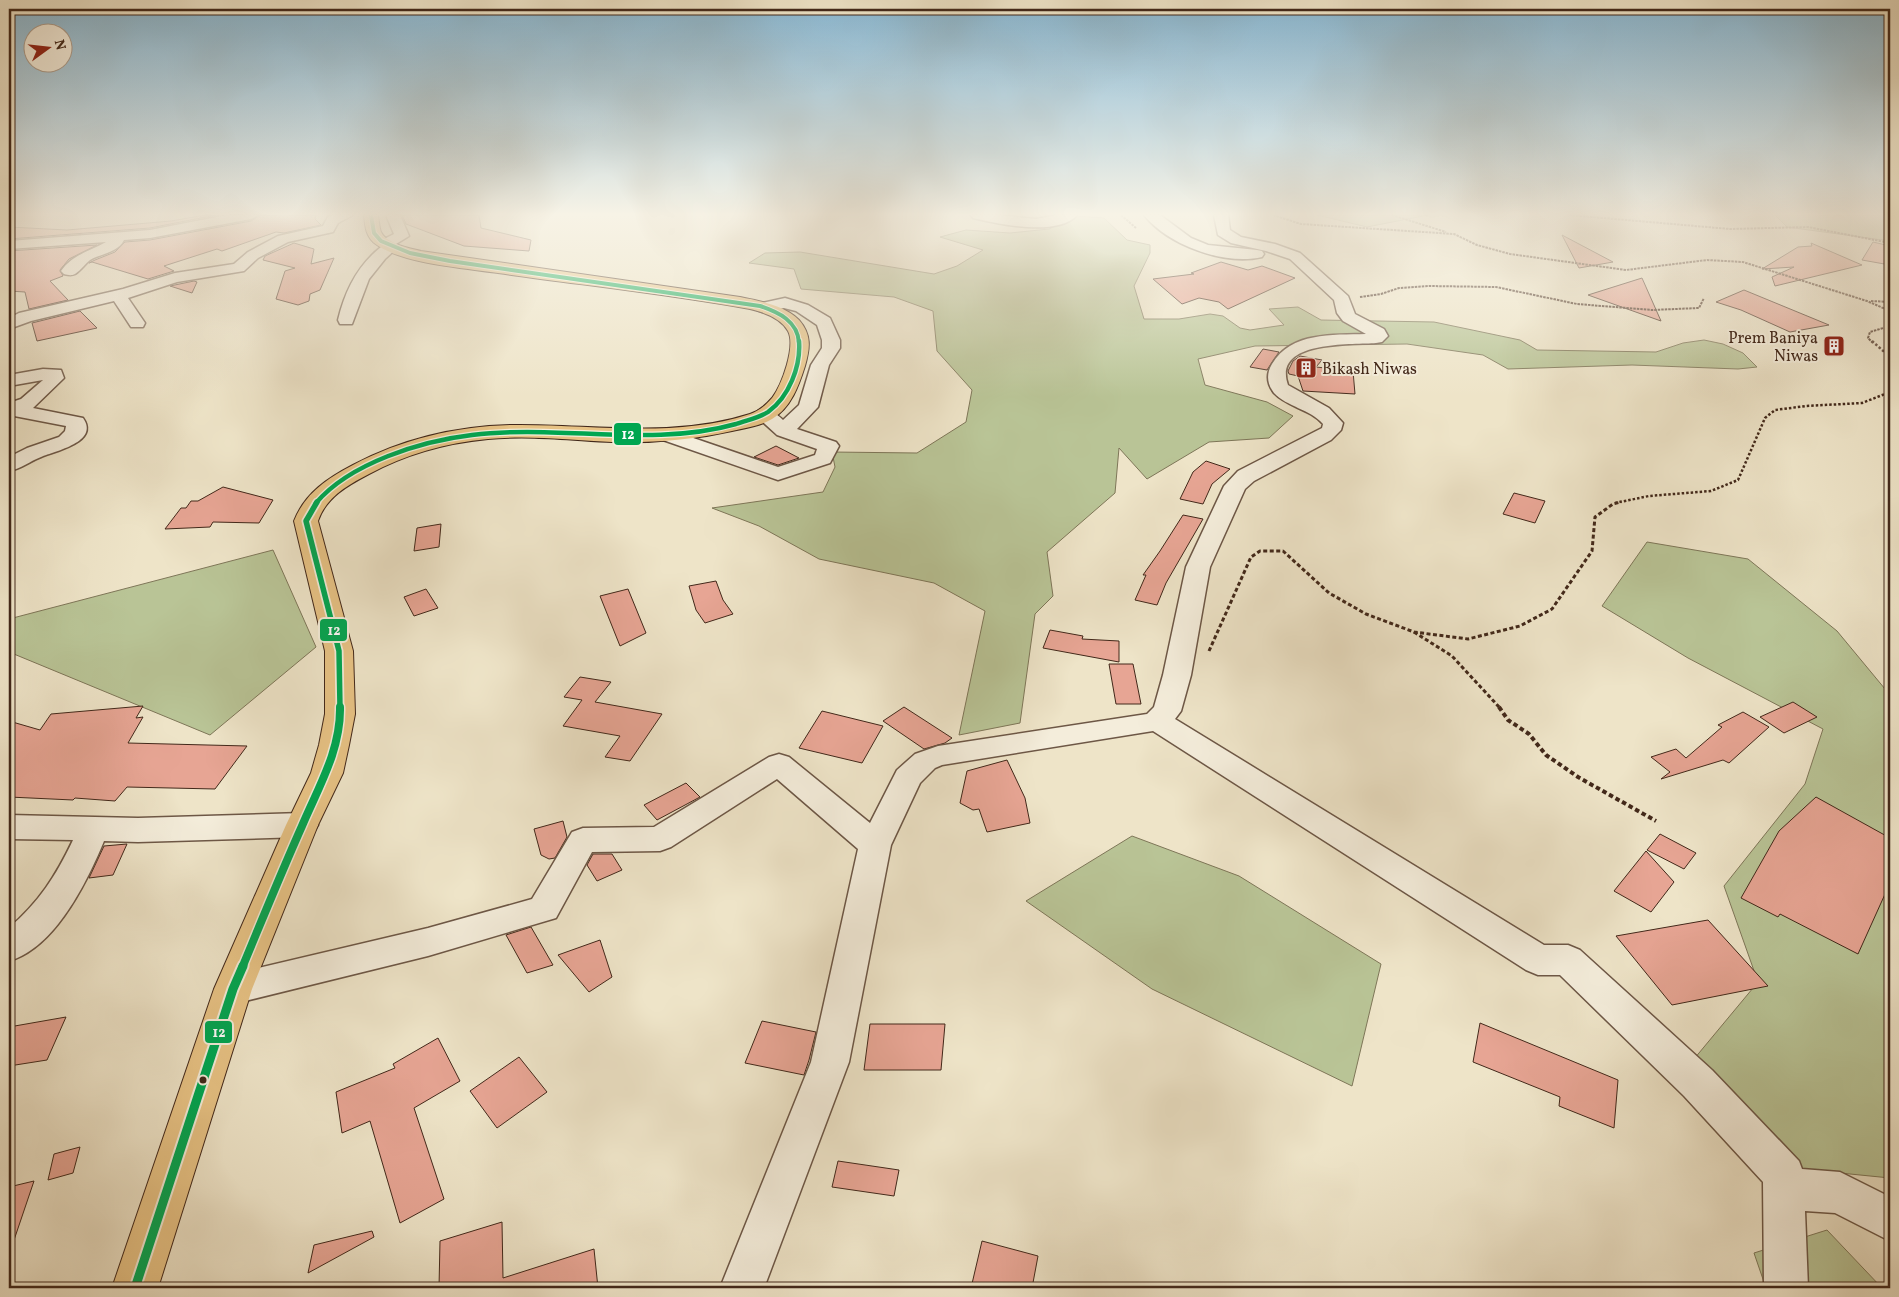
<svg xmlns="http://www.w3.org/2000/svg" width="1899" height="1297" font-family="Vollkorn,serif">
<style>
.green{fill:#b9c496;stroke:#7e7658}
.building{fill:#e7a594;stroke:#42281a}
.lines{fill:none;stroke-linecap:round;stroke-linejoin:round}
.minor-casing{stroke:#6d5746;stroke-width:3}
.highway-casing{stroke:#42281a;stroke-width:2}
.path-far3{stroke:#42281a;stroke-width:2;stroke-dasharray:2.5 1;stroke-linecap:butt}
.path-far2{stroke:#42281a;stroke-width:2.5;stroke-dasharray:2.5 2;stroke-linecap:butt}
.path-far1{stroke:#42281a;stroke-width:3;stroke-dasharray:4 2.5;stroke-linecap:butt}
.path{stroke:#42281a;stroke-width:4;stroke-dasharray:4.5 3;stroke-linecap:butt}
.minor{fill:#f4eddb;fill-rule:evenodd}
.highway{fill:#e7c284;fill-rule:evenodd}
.bus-1-far4-casing{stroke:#f4eddb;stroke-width:6}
.bus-1-far3-casing{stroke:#f4eddb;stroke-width:7}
.bus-1-far2-casing{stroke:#f4eddb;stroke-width:9}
.bus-1-far1-casing{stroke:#f4eddb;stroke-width:11}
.bus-1-casing{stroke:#f4eddb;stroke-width:13}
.bus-1-far4{stroke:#00a651;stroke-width:4}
.bus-1-far3{stroke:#00a651;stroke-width:4.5}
.bus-1-far2{stroke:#00a651;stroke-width:5.5}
.bus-1-far1{stroke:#00a651;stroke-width:8}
.bus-1{stroke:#00a651;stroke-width:9}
.bus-dot{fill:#42281a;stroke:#f4eddb;stroke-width:2}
.labels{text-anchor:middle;stroke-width:4;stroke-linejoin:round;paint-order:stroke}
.far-poi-label{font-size:16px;fill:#42281a;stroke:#f4eddb;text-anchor:end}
.line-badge{stroke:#f4eddb;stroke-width:2}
.badge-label{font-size:14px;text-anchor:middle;font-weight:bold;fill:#fff}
</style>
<rect width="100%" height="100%" fill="#eee4c8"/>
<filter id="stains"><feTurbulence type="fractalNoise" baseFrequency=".004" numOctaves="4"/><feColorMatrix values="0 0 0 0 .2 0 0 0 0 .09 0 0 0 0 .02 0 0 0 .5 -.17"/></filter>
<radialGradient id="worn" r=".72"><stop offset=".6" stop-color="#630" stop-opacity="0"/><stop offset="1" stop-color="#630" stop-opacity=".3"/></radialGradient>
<g class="green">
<path d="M1317 215H1428L1367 227Z"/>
<path d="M1775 215H1890V241L1787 227Z"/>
<path d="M1075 216 1104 218 1127 240 1150 245V253L1134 286 1144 319H1179L1210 314 1223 316 1240 328 1250 330 1284 325 1269 309 1298 307 1321 320 1434 322 1520 340 1537 350 1656 352 1683 343 1704 340 1723 344 1743 353 1757 367 1738 369 1632 365 1508 369 1483 355 1407 344 1255 346 1198 359 1205 385 1267 402 1293 416 1269 438 1209 442 1147 479 1119 448 1115 493 1047 552 1053 596 1035 614 1020 723 959 735 985 611 934 583 819 559 759 526 712 508 823 492 835 467 832 452 917 453 966 422 972 390 937 351 933 311 894 297 801 289 794 269 749 263 765 253 800 252 934 274 957 266 983 250 940 237 966 230 1010 233 1049 229Z"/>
<path d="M1647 542 1748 559 1837 631 1890 695V1178L1750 1164 1694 1059 1758 982 1724 886 1805 784 1823 729 1688 658 1602 606Z"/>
<path d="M273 550 316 647 210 735 9 652V619Z"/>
<path d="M1132 836 1239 876 1381 964 1352 1086 1152 989 1026 901Z"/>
<path d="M1827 1230 1882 1288H1766L1754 1253Z"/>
</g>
<g class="building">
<path d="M205 215H216L150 228 9 239V227L67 230 171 221Z"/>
<path d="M260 215H316L315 219 321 225 284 233 276 232 222 251 217 249 164 266 174 271 148 279 92 262 89 263 95 260 115 252 125 242 150 240 251 221Z"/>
<path d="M402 215H479L481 228 531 240 529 251 464 246 406 224Z"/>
<path d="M1562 235 1613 262 1579 268Z"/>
<path d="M1873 242 1890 246V265L1862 260Z"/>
<path d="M294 243 314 249 311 264 334 258 320 290 310 294 309 301 298 305 276 299 285 271 295 268 263 260 265 256Z"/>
<path d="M1811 243 1862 265 1775 286 1772 277 1794 267 1762 269 1798 247 1812 246Z"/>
<path d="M97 245 69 259 60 270 63 276 50 281 68 300 29 309 25 292 9 291V251Z"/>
<path d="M1221 262 1248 270 1262 266 1295 278 1228 309 1219 302 1199 298 1182 304 1153 279 1194 274 1191 273Z"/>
<path d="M1642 278 1661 321 1588 295Z"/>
<path d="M194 281 197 282 192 293 170 286Z"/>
<path d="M1744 290 1829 325 1790 332 1741 310 1716 302Z"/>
<path d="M80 311 97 328 37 341 32 323Z"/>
<path d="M1263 349 1279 352 1267 370 1250 367Z"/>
<path d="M1300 356 1322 360 1316 367 1353 371 1355 394 1303 391 1298 376 1289 374 1288 371 1293 361Z"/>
<path d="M776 446 799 458 778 465 754 457Z"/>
<path d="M1206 461 1230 469 1212 484 1203 504 1180 499 1193 472Z"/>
<path d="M223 487 273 500 259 523 213 522 210 527 165 529 181 508H186L191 501H198Z"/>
<path d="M1514 493 1545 501 1535 523 1503 514Z"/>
<path d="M1183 515 1203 519 1166 583 1157 605 1135 600 1146 575H1143L1160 551Z"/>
<path d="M441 524 439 547 414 551 417 528Z"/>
<path d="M716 581 723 600 733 614 705 623 696 610 689 586Z"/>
<path d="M426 589 438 608 414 616 404 597Z"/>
<path d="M628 589 646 633 620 646 600 596Z"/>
<path d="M1050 630 1083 636 1082 639 1119 641V662L1043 648Z"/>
<path d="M1109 664H1133L1141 704H1116Z"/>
<path d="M580 677 611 682 595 702 662 714 630 761 605 757 620 736 563 726 582 700 564 697Z"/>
<path d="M1793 702 1817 717 1784 733 1760 717Z"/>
<path d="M143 706 136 718 143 717 128 743 247 746 215 789 127 787 115 801 75 798 73 800 9 797V721L40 730 51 714Z"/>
<path d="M904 707 952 738 945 743 924 749 883 721Z"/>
<path d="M822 711 883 726 862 763 799 748Z"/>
<path d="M1743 712 1769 727 1729 763 1723 760 1661 779 1670 772 1651 757 1676 749 1686 758 1722 727 1718 725Z"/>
<path d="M1007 760 1025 798 1030 823 987 832 979 809 973 810 960 803 967 771Z"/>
<path d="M686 783 700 797 657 820 644 805Z"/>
<path d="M1816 797 1890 838V883L1858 954 1780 914 1778 917 1741 898 1779 831Z"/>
<path d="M563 821 567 837 555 858 549 859 541 855 534 829Z"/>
<path d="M1660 834 1696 853 1684 869 1647 850Z"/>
<path d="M127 844 113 875 89 878 104 846Z"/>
<path d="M1646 851 1674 882 1651 912 1614 891Z"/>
<path d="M593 854H612L622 870 597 881 587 865Z"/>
<path d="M1708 920 1768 986 1672 1005 1616 936Z"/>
<path d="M531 927 553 965 527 973 506 935Z"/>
<path d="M600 940 612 977 589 992 558 955Z"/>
<path d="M66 1017 47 1060 9 1066V1027Z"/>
<path d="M762 1021 816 1032 809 1060 804 1075 745 1063Z"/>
<path d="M1480 1023 1618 1080 1614 1128 1559 1106 1560 1097 1473 1062Z"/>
<path d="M870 1024H945L941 1070H864Z"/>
<path d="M438 1038 460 1081 414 1108 444 1199 400 1223 370 1121 342 1133 336 1092 395 1068 393 1064Z"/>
<path d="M519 1057 547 1092 497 1128 470 1091Z"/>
<path d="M80 1147 73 1173 48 1180 54 1154Z"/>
<path d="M838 1161 899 1170 894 1196 832 1187Z"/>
<path d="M34 1181 12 1246 9 1245V1187Z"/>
<path d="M502 1222 503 1278 594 1249 598 1288H439L440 1241Z"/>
<path d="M372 1231 374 1237 308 1273 314 1245Z"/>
<path d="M982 1241 1038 1256 1032 1288H971Z"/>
</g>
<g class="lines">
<g class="minor-casing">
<g id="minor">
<path d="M227 215H258L251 219 150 238 124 240C119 252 100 254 90 260 85 264 81 270 75 274 71 276 68 275 64 274L61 271C72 255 90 251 106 242L9 249V241L150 230Z"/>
<path d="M333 215H353L338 223 333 232 288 242 258 258 244 271 177 282 128 298 145 323 143 327H131L114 301 31 321 9 329V318L19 313 123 289 175 273 234 264 248 252 278 236 323 226 328 217Z"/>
<path d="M386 215H400L409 236 396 244 398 247 385 259 369 279 352 324H340L338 320C345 291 357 266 381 247L378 244 380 241 394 234Z"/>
<path d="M971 215H998L1036 219 1057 215H1077C1058 237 998 224 973 218Z"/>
<path d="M1144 215H1160L1191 238 1208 245 1257 250 1262 251 1264 254 1262 257C1225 266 1168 245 1144 215Z"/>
<path d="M1214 215H1228L1230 230 1241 237 1275 244 1300 253 1348 296 1355 314 1384 329 1388 336 1382 342 1376 343C1351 345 1272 340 1288 385L1329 408 1343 423 1341 430 1331 440 1254 481 1245 489 1210 567 1191 675 1181 711 1175 719 1544 945H1568L1580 950 1712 1070 1799 1161 1802 1169 1840 1172 1890 1197V1241L1835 1213 1805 1211 1808 1288H1764L1763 1182 1684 1096 1560 975H1538L1526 970 1153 731 942 765 935 768 920 783 891 845 849 1062 764 1288H720L811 1062 858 849 777 779 671 847 660 851 592 852 556 918 428 956 233 1004 220 1000 215 989 220 978 233 974 428 928 532 899 572 832 583 828 654 827 769 757 779 754 789 757 870 823 897 770 915 754 938 746 1147 714 1154 707 1163 675 1186 567 1224 486 1238 471 1322 428 1323 424C1310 409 1287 407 1274 393 1267 384 1266 374 1272 364 1291 332 1332 335 1366 334L1343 321 1337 313 1334 300 1290 259 1266 251 1231 243 1218 235Z"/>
<path d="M785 298 808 305 830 318 840 340V348L829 365 818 407 797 429 836 442 839 446 830 463 778 480 663 440 660 436 663 432 670 430 778 467 815 455 817 449 777 435 755 415 758 411C770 408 775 413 783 420L799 405 811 365 822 348V340L817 325 796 311 784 308 763 312 757 310 755 307 757 304Z"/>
<path d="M43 369 61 370 64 378 33 408 83 418C100 442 55 451 41 457 30 461 21 469 9 471V457L27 448 59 437 65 431 66 426 9 415V403L21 399 43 380 9 386V375Z"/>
<path d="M302 813 313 817 318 825 313 833 302 837 138 842 104 841C87 882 55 948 9 961V928C39 902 56 876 73 840L9 839V815L138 818Z"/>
</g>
</g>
<g class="highway-casing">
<path id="highway" d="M364 215H378C379 220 379 227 381 232 387 244 409 248 421 251L740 297C760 301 784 305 799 320 812 335 810 348 805 366 799 385 791 408 772 419 761 426 745 428 732 431 693 440 653 443 612 442 571 440 529 435 488 439 446 443 406 454 369 474 348 485 326 497 318 521L353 651 355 714 349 745 343 773 318 825 252 989 158 1288H112L214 989 286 825 311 773 319 745 325 714V651L294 521C305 493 328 478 353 465 402 439 458 426 513 425 593 424 673 439 750 414 759 411 766 405 772 398 782 385 796 346 788 331 781 318 763 312 750 309 667 294 582 285 498 273 465 268 404 264 377 245 366 238 365 227 364 215Z"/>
</g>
<g class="path-far3">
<path d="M1121 215 1136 228"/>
<path d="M1273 215 1301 224 1454 234 1477 245 1510 254 1626 270 1707 260 1743 262 1867 301 1890 311"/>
<path d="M1392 215 1446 232"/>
<path d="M1569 215 1730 229 1808 227 1890 243"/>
<path d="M1360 297 1381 294 1399 288 1429 286 1496 287 1577 304 1652 310 1699 308 1704 298"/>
<path d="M1871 301 1890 302"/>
<path d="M1873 343 1868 338 1870 332 1890 326"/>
</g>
<g class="path-far2">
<path d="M1872 341 1890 357"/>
<path d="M1615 503 1649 496 1711 491 1738 480 1765 418 1775 410 1806 406 1862 403 1885 394 1890 380"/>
</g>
<g class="path-far1">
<path d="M1414 632 1452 656 1500 708"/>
<path d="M1209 651 1251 557 1260 551H1283L1329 593 1366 614 1414 632 1468 639 1520 626 1552 609 1592 551 1595 517 1613 504 1621 502"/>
</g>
<path class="path" d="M1499 707 1508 720 1529 734 1546 755 1578 777 1656 821"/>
<use href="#minor" class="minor"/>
<use href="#highway" class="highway"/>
<g class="bus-1-far4-casing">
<path id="bus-1-far4" d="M371 215 374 233 381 241 410 253 450 261 760 306C778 312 798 321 799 343"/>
</g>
<g class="bus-1-far3-casing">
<path id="bus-1-far3" d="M316 503C350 463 421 441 472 435 559 424 651 448 736 424 747 420 759 418 768 412 789 397 801 366 799 341"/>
</g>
<g class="bus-1-far2-casing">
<path id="bus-1-far2" d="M317 502 306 521 339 651 340 708"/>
</g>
<g class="bus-1-far1-casing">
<path id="bus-1-far1" d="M242 968C262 920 281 873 302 826 318 788 341 750 340 707"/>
</g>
<g class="bus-1-casing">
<path id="bus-1" d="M135 1288 233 989 243 966"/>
</g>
<use href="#bus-1-far4" class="bus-1-far4"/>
<use href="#bus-1-far3" class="bus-1-far3"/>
<use href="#bus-1-far2" class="bus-1-far2"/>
<use href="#bus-1-far1" class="bus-1-far1"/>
<use href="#bus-1" class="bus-1"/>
</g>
<linearGradient id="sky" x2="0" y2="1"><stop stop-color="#88b8d4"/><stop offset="0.54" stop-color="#f7f3e6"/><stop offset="1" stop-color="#f7f3e6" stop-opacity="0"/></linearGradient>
<rect width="1899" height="397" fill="url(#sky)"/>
<defs>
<g id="building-square" transform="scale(1.125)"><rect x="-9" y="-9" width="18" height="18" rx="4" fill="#8f2418" stroke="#f4eddb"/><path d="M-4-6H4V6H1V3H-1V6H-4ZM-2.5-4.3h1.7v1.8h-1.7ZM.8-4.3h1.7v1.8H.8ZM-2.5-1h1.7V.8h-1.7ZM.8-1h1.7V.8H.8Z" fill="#fff"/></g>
</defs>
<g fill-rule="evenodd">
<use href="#building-square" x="1834" y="346"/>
<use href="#building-square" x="1306" y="368"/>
</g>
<circle class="bus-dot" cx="203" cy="1080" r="4.5"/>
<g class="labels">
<g class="far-poi-label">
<text x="1818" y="343">Prem Baniya<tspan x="1818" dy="18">Niwas</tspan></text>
<text x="1322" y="374" text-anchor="start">Bikash Niwas</text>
</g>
</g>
<g class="line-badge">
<rect x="613" y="422" width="29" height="24" rx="5" fill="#00a651"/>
<rect x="319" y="618" width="29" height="24" rx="5" fill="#00a651"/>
<rect x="204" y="1020" width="29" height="24" rx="5" fill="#00a651"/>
</g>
<g class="badge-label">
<text x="628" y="439">12</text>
<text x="334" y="635">12</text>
<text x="219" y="1037">12</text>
</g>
<rect width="1899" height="1297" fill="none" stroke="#eee4c8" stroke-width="30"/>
<rect x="10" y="10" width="1879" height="1277" fill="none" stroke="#42281a" stroke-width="2.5"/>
<rect x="15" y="15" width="1869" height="1267" fill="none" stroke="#42281a"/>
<g transform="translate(48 48) rotate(75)"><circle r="24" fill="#f4eddb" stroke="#ad9e8e"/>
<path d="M0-4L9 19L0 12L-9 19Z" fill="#8f2418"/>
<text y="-8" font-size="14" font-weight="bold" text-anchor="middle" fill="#42281a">N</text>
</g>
<rect width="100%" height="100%" filter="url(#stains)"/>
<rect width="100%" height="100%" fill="url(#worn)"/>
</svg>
